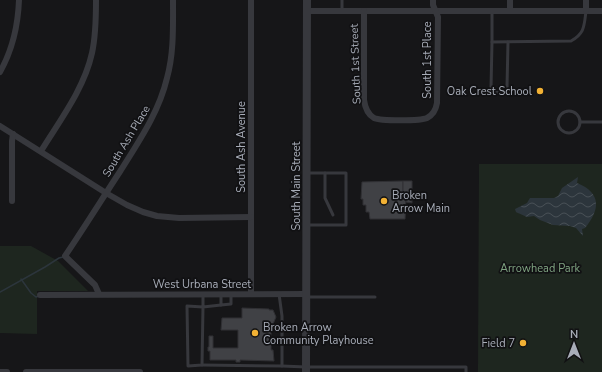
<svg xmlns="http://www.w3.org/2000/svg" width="602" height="372" font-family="'Nunito Sans',sans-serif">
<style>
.park{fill:#1e261f}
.water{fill:url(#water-waves)}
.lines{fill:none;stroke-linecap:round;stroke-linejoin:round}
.stream{stroke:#2c353c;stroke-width:1.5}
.building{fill:#404145;stroke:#303034}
.service{stroke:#37383d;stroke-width:3}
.minor{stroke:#37383d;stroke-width:6}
.tertiary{stroke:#37383d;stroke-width:8}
.poi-dot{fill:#f2b134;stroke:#111113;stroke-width:1.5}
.labels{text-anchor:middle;stroke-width:3.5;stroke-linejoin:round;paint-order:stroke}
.street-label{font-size:11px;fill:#a8adb8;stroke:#111113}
.poi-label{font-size:11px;fill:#a8adb8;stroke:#111113;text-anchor:end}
.park-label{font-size:11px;fill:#7fa381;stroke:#111113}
</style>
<defs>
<pattern id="water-waves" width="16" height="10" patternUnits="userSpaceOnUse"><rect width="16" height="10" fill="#2c353c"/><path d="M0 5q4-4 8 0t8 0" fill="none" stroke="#485056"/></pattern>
</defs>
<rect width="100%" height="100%" fill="#161618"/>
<g class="park">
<path d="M479 164H602V372H478Z"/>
<path d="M0 246H31L58 261 88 291H37V334L0 333Z"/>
</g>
<path class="water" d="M578 177 577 183C602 193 600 210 585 228L582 229 583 236 576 228 570 226 553 225 540 220 534 216 527 217 516 212 515 209 527 203 530 198H554L558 196 562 188Z"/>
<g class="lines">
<g class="stream">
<path d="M21 279 31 293 36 297 39 296"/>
<path d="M0 292 45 267 59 258 63 257"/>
</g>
</g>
<g class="building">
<path d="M403 181V195L406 196 405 219H370L369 212H366V205H363V199H361L362 182Z"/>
<path d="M403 181H412V203L406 202V196L403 195Z"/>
<path d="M242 308 269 309V310H273L276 317 273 324H271V350H273L274 361 240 360V362H236V360H210V351H208V347H209V336H213V348H238V330H221L222 318H242Z"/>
</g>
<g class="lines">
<g class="service">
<path d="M342 0V11"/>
<path d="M492 11V42L571 41C585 33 584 26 586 11"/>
<path d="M492 42 491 88C495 93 498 93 504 92L507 87 508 42"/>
<circle cx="569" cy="122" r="11"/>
<path d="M580 122H602"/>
<path d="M307 173H346V225H308"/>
<path d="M325 173V198L333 215"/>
<path d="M203 294V307L187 306 188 366 202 365 203 307 221 305"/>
<path d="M221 294V305L231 304V294"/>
<path d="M307 297H375"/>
<path d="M202 365 282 366V316L279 294"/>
<path d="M282 366 306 367H466V372"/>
</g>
<g class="minor">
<path d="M251 0V294"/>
<path d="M510 0V11"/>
<path d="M307 11H602"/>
<path d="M364 11V100C365 107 367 114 374 118 380 121 421 121 427 118 433 115 436 109 437 103L438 17 433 5V0"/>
<path d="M586 11V0"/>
<path d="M0 72C13 49 18 26 19 0"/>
<path d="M0 126 106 193 127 205 143 212 157 216 179 218 251 217"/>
<path d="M41 151C60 120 84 89 92 53 96 35 96 17 96 0"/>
<path d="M12 201V141L13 134"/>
<path d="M99 294 95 285 65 256C84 228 102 199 121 170 139 141 159 112 167 78 174 53 173 26 173 0"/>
<path d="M40 295 306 294"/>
<path d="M0 372H7"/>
<path d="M26 372H140"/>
</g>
<path class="tertiary" d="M306 372 307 0"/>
</g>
<g class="poi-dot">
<circle cx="540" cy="91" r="4"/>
<circle cx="384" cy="201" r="4"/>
<circle cx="255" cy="333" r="4"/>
<circle cx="523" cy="343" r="4"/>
</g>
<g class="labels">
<g class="street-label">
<text transform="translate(427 60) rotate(-90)" y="4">South 1st Place</text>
<text transform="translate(355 64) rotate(-92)" y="4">South 1st Street</text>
<text transform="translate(126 141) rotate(-59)" y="4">South Ash Place</text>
<text transform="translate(241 147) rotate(-90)" y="4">South Ash Avenue</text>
<text transform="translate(296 186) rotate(-90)" y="4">South Main Street</text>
<text x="202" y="288">West Urbana Street</text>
</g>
<g class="poi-label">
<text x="532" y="95">Oak Crest School</text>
<text x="392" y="199" text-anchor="start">Broken<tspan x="392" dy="13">Arrow Main</tspan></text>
<text x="263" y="331" text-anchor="start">Broken Arrow<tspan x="263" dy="13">Community Playhouse</tspan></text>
<text x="515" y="347">Field 7</text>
</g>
<g class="park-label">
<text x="540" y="272">Arrowhead Park</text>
</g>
</g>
<g transform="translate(574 344)" stroke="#111113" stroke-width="3" paint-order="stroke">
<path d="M0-3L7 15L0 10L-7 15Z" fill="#a8adb8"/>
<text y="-6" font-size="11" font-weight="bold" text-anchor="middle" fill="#a8adb8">N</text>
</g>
</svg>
